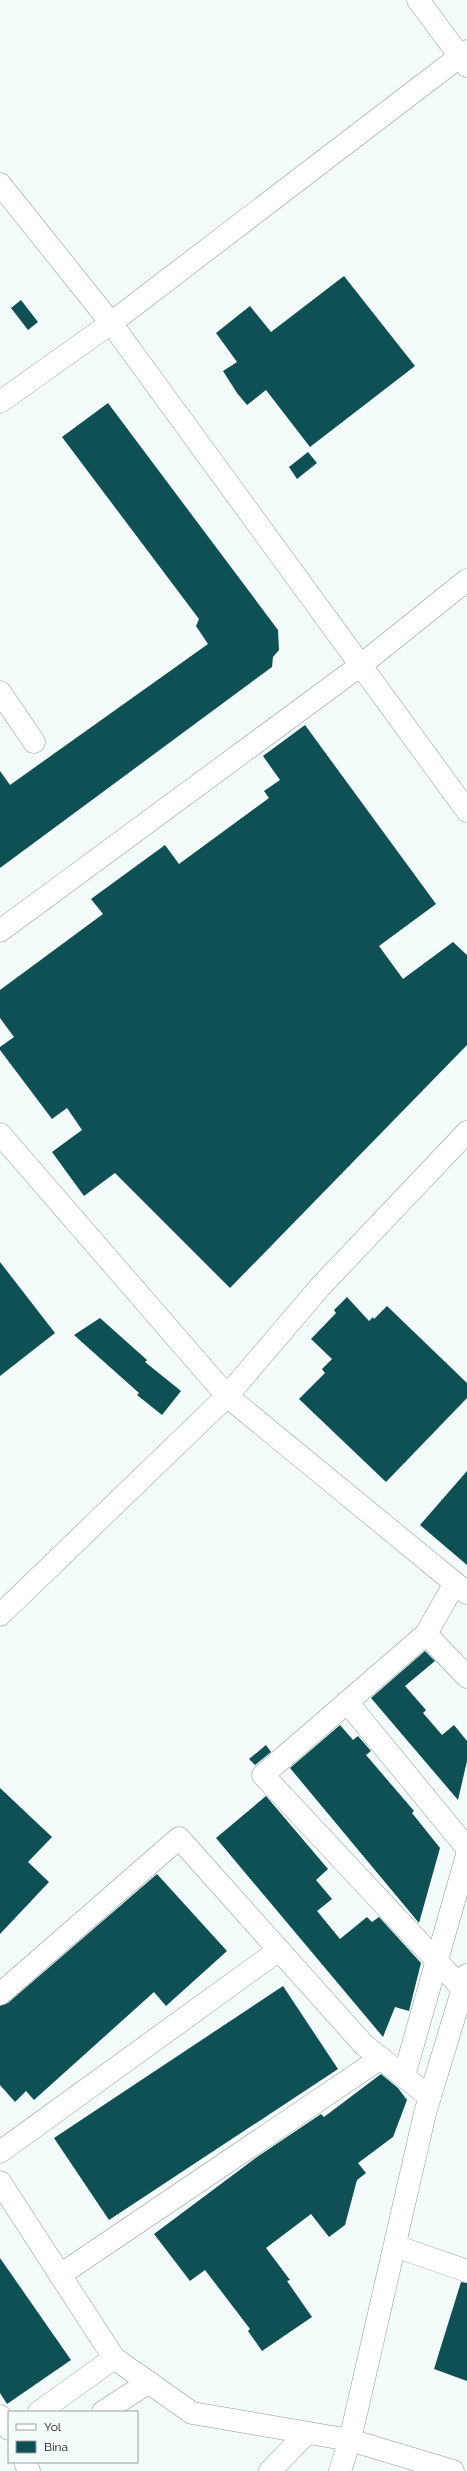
<svg xmlns="http://www.w3.org/2000/svg" width="467" height="2471" font-family="Raleway,sans-serif">
<style>
.building{fill:#0e5054}
.lines{fill:none;stroke-linecap:round;stroke-linejoin:round}
.minor-casing{stroke:#919798;stroke-width:23}
.minor{stroke:#fff;stroke-width:22}
</style>
<rect width="100%" height="100%" fill="#f4fbfb"/>
<g class="building">
<path d="M344 276 415 366 310 447 266 390 247 405 237 393 223 371 237 362 216 333 250 306 271 332Z"/>
<path d="M21 300 38 322 28 330 11 308Z"/>
<path d="M108 403 278 630 279 650 273 657 272 667 0 868V771L10 785 208 644 196 626 199 619 62 437Z"/>
<path d="M308 452 317 463 297 479 289 467Z"/>
<path d="M305 725 436 904 379 946 403 979 453 942 467 955V1045L230 1288 115 1173 84 1196 52 1152 82 1130 67 1108 52 1119 0 1050V1047L14 1037 0 1018V990L103 914 91 899 165 845 179 864 269 798 264 791 280 780 263 756Z"/>
<path d="M0 1262 55 1333 0 1376Z"/>
<path d="M347 1297 369 1321 373 1317 374 1319 387 1306 467 1383V1398L386 1482 299 1399 325 1373 322 1369 332 1359 311 1339 336 1313 334 1310Z"/>
<path d="M100 1318 147 1360 145 1362 181 1391 162 1415 137 1395 139 1393 74 1335Z"/>
<path d="M467 1471V1565L420 1525Z"/>
<path d="M425 1651 435 1661 405 1686 426 1710 423 1713 442 1735 454 1725 467 1741V1761L458 1800 371 1698Z"/>
<path d="M340 1725 353 1740 358 1736 371 1751 366 1755 414 1811 412 1813 440 1848 419 1923 290 1768Z"/>
<path d="M266 1745 271 1752 255 1765 249 1759Z"/>
<path d="M0 1788 52 1837 28 1862 49 1882 0 1934Z"/>
<path d="M266 1796 328 1869 316 1880 332 1899 317 1911 340 1939 367 1917 372 1922 379 1917 421 1963 409 2011 395 2007 383 2037 216 1838Z"/>
<path d="M157 1874 227 1951 166 2006 154 1992 34 2100 26 2091 15 2102 0 2085V2006L8 2003Z"/>
<path d="M283 1986 338 2069 109 2220 54 2138Z"/>
<path d="M381 2074 398 2088 407 2100 393 2137 358 2163 366 2173 357 2180 345 2225 329 2237 311 2214 266 2248 290 2280 287 2281 312 2317 262 2351 248 2331 250 2329 205 2270 190 2281 154 2234 257 2157 321 2114 324 2117Z"/>
<path d="M0 2258 71 2360 7 2404 0 2393Z"/>
<path d="M461 2282 467 2283V2381L434 2369Z"/>
</g>
<g class="lines">
<g class="minor-casing">
<g id="minor">
<path d="M418 0 467 66"/>
<path d="M0 184 111 323 467 811"/>
<path d="M0 402 111 323 467 51"/>
<path d="M0 692 34 742"/>
<path d="M0 931 361 665 467 580"/>
<path d="M0 1134 227 1396 467 1593"/>
<path d="M455 1583 426 1634 467 1677"/>
<path d="M0 1615 227 1396 320 1287 467 1132"/>
<path d="M426 1634 263 1775 463 1989"/>
<path d="M347 1702 467 1848"/>
<path d="M0 1994 179 1838 364 2045 430 2097"/>
<path d="M404 2076 467 1855"/>
<path d="M0 2152 279 1950"/>
<path d="M0 2182 114 2358 192 2413 350 2440 340 2471"/>
<path d="M395 2246 467 2271"/>
<path d="M60 2275 381 2058"/>
<path d="M39 2412 114 2358"/>
<path d="M103 2412 149 2382"/>
<path d="M0 2416 9 2429"/>
<path d="M25 2462 29 2471"/>
<path d="M270 2471 307 2433"/>
<path d="M453 2471 350 2440 425 2113 467 1975"/>
</g>
</g>
<use href="#minor" class="minor"/>
</g>
<rect x="8" y="2411" width="130" height="52" fill="#f4fbfb" stroke="#9aa0a0"/>
<rect x="16" y="2424" width="20" height="6" fill="#ffffff" stroke="#9aa0a0"/>
<text x="44" y="2431" font-size="12" fill="#141717">Yol</text>
<rect x="16" y="2441" width="20" height="12" fill="#0e5054" stroke="#9aa0a0"/>
<text x="44" y="2451" font-size="12" fill="#141717">Bina</text>
</svg>
